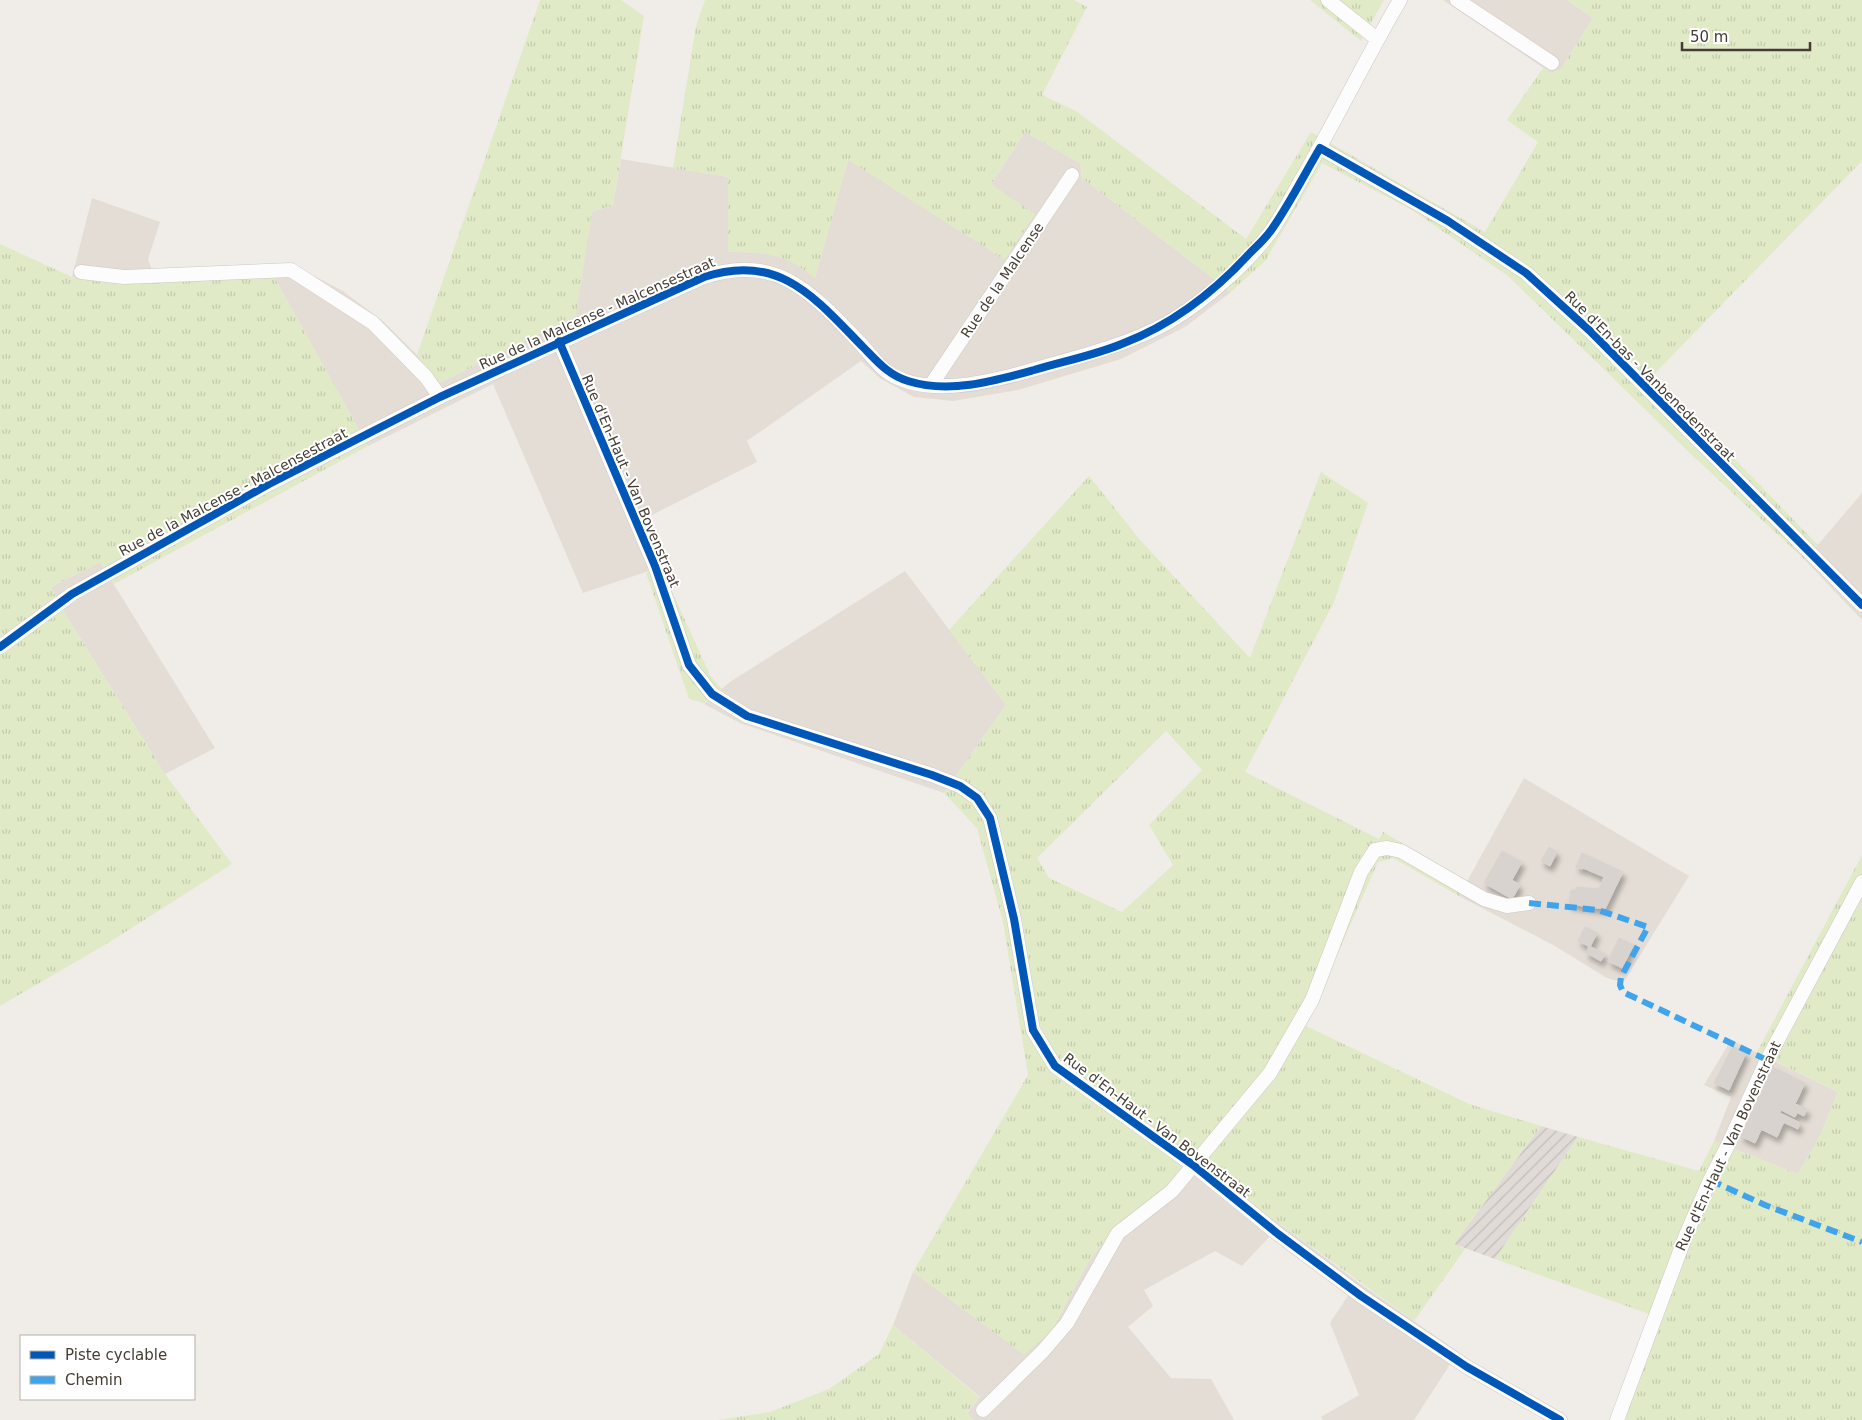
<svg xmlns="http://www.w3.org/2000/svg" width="1862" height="1420" font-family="'DejaVu Sans',sans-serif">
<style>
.residential{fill:#e4ddd5}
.industrial{fill:url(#industrial-furrows)}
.grass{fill:url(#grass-tufts);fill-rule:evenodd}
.building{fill:#d8d3cf;stroke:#d8d3ce;filter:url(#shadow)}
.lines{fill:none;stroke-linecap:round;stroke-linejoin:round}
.minor-casing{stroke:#ccc8c4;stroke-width:15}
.minor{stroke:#fdfcfc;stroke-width:14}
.quiet{stroke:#3fa4eb;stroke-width:6;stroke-dasharray:12 6;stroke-linecap:butt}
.cycleway-casing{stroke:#fff;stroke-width:11}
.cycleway{stroke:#0057b8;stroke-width:8}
.labels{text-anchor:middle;stroke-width:4;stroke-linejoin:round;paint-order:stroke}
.street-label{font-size:14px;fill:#453d34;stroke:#fff}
</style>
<defs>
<pattern id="industrial-furrows" width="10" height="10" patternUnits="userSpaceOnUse" patternTransform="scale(1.25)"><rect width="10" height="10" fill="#e0dbd6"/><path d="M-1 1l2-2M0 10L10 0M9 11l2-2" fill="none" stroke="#c2bdb8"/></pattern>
<pattern id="grass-tufts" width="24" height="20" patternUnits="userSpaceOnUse" patternTransform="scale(1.25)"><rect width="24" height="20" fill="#e1eac7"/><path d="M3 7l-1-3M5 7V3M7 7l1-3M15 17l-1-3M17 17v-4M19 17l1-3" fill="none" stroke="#c2caac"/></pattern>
<filter id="shadow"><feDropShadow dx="3" dy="5.5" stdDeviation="2.5" flood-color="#0004"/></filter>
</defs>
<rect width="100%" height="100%" fill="#f0ece8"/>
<g class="residential">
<path d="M1443 0H1567L1593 18 1561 69 1551 73Z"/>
<path d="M1025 132 1080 163 1082 178 1231 292 1185 327 1121 359 1018 390 953 401 914 397 881 379 861 361 747 441 757 462 644 519 661 567 583 593 493 384 368 446 274 277 111 283 72 277 92 198 160 222 148 259 152 270 293 265 343 291 384 322 417 355 439 383 575 316 592 212 613 205 621 159 728 177V252H764L794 261 815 278 848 160 991 184Z"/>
<path d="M1862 493V620L1805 560Z"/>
<path d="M100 562 215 748 165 774 62 609 51 587Z"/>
<path d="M905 571 1006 705 944 793 740 723 704 704 730 682Z"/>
<path d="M1524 778 1689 876 1623 983 1605 977 1555 946 1459 896Z"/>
<path d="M1731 1040 1838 1092 1820 1136 1798 1174 1714 1141 1731 1097 1704 1085Z"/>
<path d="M1193 1154 1264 1212 1358 1282 1458 1352 1414 1420H1323L1321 1417 1359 1395 1330 1323 1349 1294 1270 1236 1242 1266 1215 1251 1144 1290 1153 1306 1128 1327 1171 1378 1211 1379 1234 1420H973L967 1413 980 1397 893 1325 913 1272 1024 1354 1052 1330 1088 1262 1113 1230 1166 1187Z"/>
</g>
<path class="industrial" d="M1541 1126 1578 1137 1495 1259 1454 1244Z"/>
<g class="grass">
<path d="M540 0H621L644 16 613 205 592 212 576 316 439 383 417 355Z"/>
<path d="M705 0H1074L1087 7 1042 95 1076 111 1246 239 1311 132 1485 232 1538 142 1507 120 1543 68 1551 73 1561 69 1593 18 1567 0H1862V161L1653 375 1818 545 1805 560 1693 456 1508 276 1412 210 1322 163 1266 260 1231 292 1082 178 1080 163 1025 132 991 184 1035 214 1005 260 848 160 815 278C783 252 768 253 728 252V177L673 168 696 26Z"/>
<path d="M1310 0H1384L1361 41Z"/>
<path d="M0 244 72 277 111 283 274 277 368 446 114 584 100 562 51 587 62 609 165 774 232 864 108 943 0 1006Z"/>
<path d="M1321 472 1368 503 1334 602 1245 772 1379 839 1383 832 1467 881 1459 896 1393 858 1378 862 1306 1026 1469 1104 1541 1126 1454 1244 1465 1249 1414 1321 1264 1212 1194 1154 1166 1187 1113 1230 1088 1262 1052 1330 1024 1355 913 1272 1028 1075 1003 922 977 828 944 793 1006 705 949 630 1089 476 1140 540 1250 658ZM1166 731 1202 770 1149 825 1173 865 1122 912 1049 878 1037 858Z"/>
<path d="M661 567 710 675 722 689 704 703 689 699 646 573Z"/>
<path d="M1862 855V1420H1622L1660 1318 1495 1259 1578 1137 1699 1171 1714 1141 1798 1174 1820 1136 1838 1092 1757 1052Z"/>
<path d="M893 1325 980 1398 967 1412 973 1420H718L770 1412 829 1389 879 1354Z"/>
</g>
<g class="building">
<path d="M1549 847 1557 852 1550 866 1541 861Z"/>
<path d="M1502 851 1522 862 1512 880 1520 885 1512 899 1484 883Z"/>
<path d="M1582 853 1623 872 1605 909 1569 904 1571 890H1576V887L1599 889 1604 877 1583 868V869L1576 867Z"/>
<path d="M1585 927 1597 933 1590 947 1578 941Z"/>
<path d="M1619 938 1634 945 1622 968 1608 961Z"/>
<path d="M1589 946 1605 954 1601 961 1586 953Z"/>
<path d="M1733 1046 1746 1053 1729 1090 1714 1083Z"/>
<path d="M1773 1067 1805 1083 1798 1098 1765 1082Z"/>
<path d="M1765 1082 1798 1098 1795 1104 1807 1109 1804 1116 1759 1095Z"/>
<path d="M1759 1095 1797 1113 1795 1117 1781 1110 1780 1113 1800 1123 1798 1129 1753 1108Z"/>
<path d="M1753 1108 1784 1122 1777 1137 1746 1122Z"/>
<path d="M1747 1123 1761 1130 1755 1143 1740 1136Z"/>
</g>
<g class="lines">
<g class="minor-casing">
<g id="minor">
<path d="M1328 0 1377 39"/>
<path d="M1457 0 1552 63"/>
<path d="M1320 148 1448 221 1526 273 1590 331 1862 605"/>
<path d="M81 272 124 277 291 270 373 323 426 377 440 397"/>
<path d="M559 341 655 566 689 665 712 694 747 716 932 775 960 786 977 798 990 818 1014 919 1033 1030 1055 1066 1193 1165 1278 1234 1361 1296 1467 1367 1560 1420"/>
<path d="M931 385 1072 175"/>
<path d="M0 647 72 594 269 484 440 397 704 277C779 252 813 295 861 344 869 353 877 364 886 371 923 398 985 383 1025 372 1074 358 1124 347 1169 322 1205 301 1247 264 1272 230 1282 215 1291 198 1300 182 1335 122 1365 60 1400 0"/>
<path d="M983 1410 1043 1351 1067 1323 1118 1233 1172 1191 1270 1073 1312 1000 1361 872 1375 850 1387 848 1401 851 1484 899 1507 906 1529 903"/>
<path d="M1617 1420 1686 1235 1710 1180 1728 1145 1767 1060 1862 882"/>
</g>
</g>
<use href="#minor" class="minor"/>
<g class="quiet">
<path d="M1529 903 1598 910 1648 927 1621 977 1620 985 1623 992 1767 1060"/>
<path d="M1710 1180 1765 1205 1862 1242"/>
</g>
<g class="cycleway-casing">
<g id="cycleway">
<path d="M559 341 655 566 689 665 712 694 747 716 932 775 960 786 977 798 990 818 1014 919 1033 1030 1055 1066 1193 1165 1278 1234 1361 1296 1467 1367 1560 1420"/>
<path d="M0 647 72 594 269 484 440 397 704 277C779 252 815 298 863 347 877 361 888 375 908 381 949 394 994 381 1034 370 1064 361 1096 355 1124 343 1173 324 1214 292 1249 254 1257 246 1266 238 1272 229 1290 203 1304 175 1320 148L1448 221 1526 273 1590 331 1862 605"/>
</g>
</g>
<use href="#cycleway" class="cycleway"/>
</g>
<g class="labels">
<g class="street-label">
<text transform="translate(1002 280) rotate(-56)" y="5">Rue de la Malcense</text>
<text transform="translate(597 313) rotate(-24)" y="5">Rue de la Malcense - Malcensestraat</text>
<text transform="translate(1650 376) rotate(45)" y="5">Rue d'En-bas - Vanbenedenstraat</text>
<text transform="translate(631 481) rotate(67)" y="5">Rue d'En-Haut - Van Bovenstraat</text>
<text transform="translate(233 492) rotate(-28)" y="5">Rue de la Malcense - Malcensestraat</text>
<text transform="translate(1157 1125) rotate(37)" y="5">Rue d'En-Haut - Van Bovenstraat</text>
<text transform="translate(1728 1146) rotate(-65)" y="5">Rue d'En-Haut - Van Bovenstraat</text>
</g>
</g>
<rect x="20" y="1335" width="175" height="65" fill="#ffffff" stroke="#b5b1ae"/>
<rect x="30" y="1351" width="25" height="8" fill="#0057b8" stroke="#b5b1ae"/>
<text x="65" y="1360" font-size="15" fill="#453d34">Piste cyclable</text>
<rect x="30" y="1376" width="25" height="8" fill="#3fa4eb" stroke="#b5b1ae"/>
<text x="65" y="1385" font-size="15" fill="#453d34">Chemin</text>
<path d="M1682 42v8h128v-8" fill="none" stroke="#453d34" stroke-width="2.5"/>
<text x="1690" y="42" font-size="15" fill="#453d34" stroke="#ffffff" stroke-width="4" paint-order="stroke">50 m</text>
</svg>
